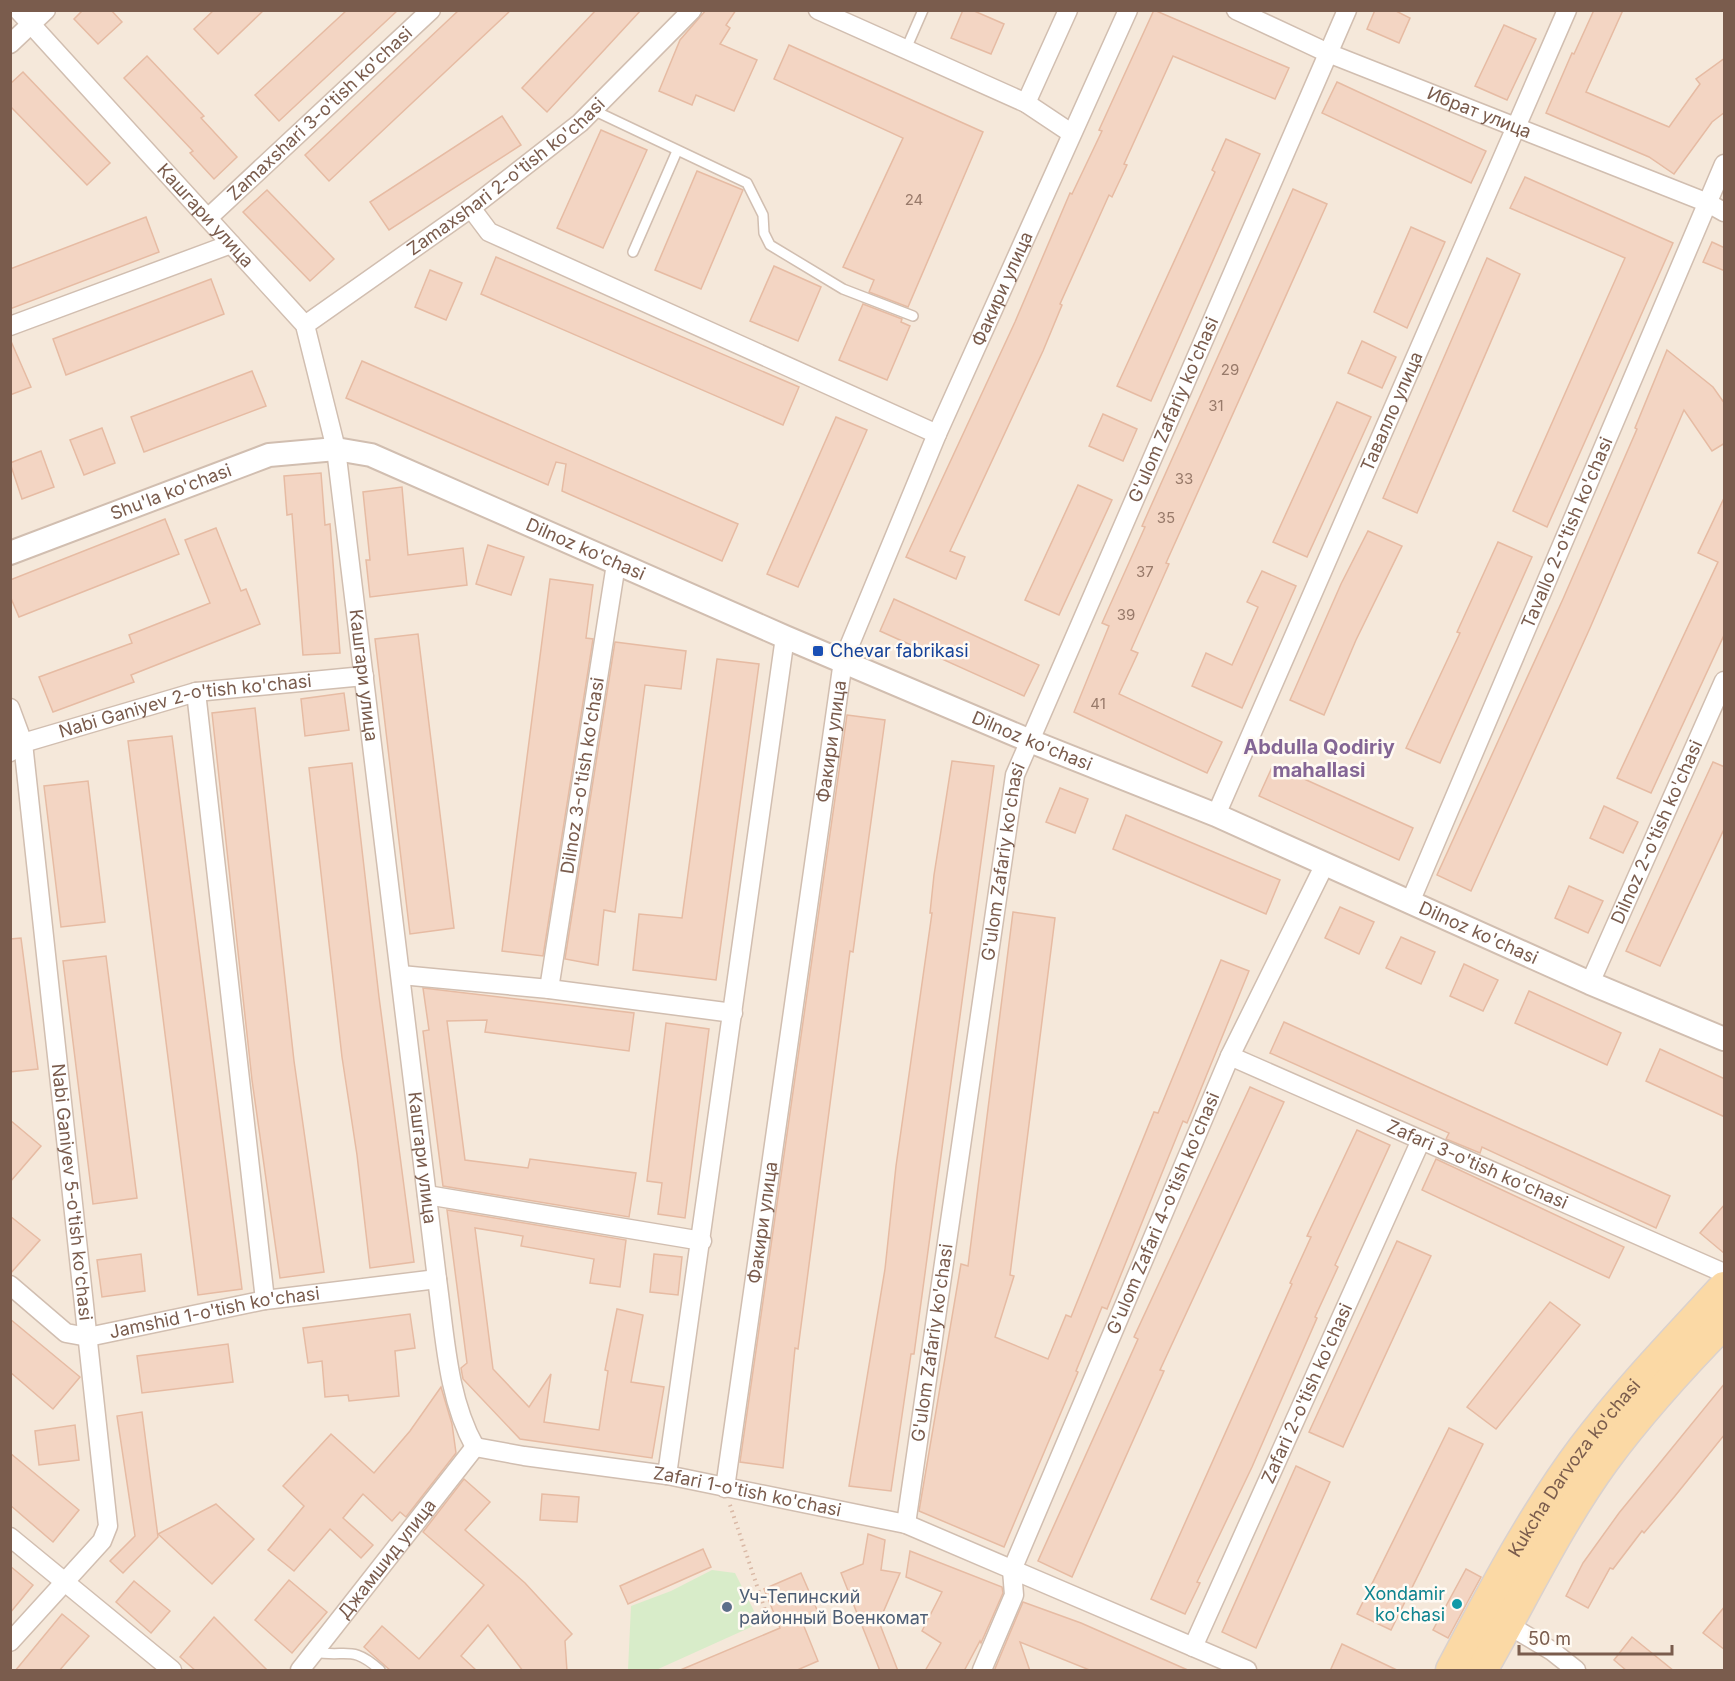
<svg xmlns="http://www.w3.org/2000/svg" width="1735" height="1681" font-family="Inter,sans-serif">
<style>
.residential{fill:#f5e8da}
.green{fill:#d8ecc9}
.building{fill:#f3d5c3;stroke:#e6bba3;stroke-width:1.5}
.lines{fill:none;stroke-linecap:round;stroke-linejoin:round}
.service-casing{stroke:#d1beb0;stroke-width:12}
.minor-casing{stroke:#d1beb0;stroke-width:21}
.tertiary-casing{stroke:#d1beb0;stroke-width:26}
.primary-casing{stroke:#dad1cd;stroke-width:33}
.path{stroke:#d9b8a5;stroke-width:4;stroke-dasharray:1.5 4.5;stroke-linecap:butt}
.service{stroke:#fff;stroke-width:9}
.minor{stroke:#fff;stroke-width:18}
.tertiary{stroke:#fff;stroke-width:22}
.primary{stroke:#fbd9a5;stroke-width:30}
.transit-dot{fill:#1a4fb4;stroke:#fffaf3;stroke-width:2}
.culture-dot{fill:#0f9aa8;stroke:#fffaf3;stroke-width:2}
.service-dot{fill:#5c6f8a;stroke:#fffaf3;stroke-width:2}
.labels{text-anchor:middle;stroke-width:5;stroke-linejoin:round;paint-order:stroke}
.number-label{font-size:15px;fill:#987a6a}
.street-label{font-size:18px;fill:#7a5c4d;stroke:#fffaf3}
.transit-label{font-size:18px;fill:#164399;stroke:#fffaf3;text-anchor:start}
.culture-label{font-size:18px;fill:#0d838f;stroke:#fffaf3;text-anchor:end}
.service-label{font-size:18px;fill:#4e5e75;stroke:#fffaf3;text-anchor:start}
.neighbourhood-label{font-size:20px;font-weight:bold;fill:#846695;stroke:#fffaf3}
</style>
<rect width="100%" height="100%" fill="#fdf6ec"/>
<rect class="residential" x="11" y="11" width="1713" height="1659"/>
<path class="green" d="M712 1570 735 1573 760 1623 656 1670H628L631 1606 671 1591Z"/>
<g class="building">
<path d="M83 10H111L122 22 98 44 74 19Z"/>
<path d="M214 10H264L218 54 194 29Z"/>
<path d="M347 10H398L279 121 255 95Z"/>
<path d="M459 10H511L329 181 305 155Z"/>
<path d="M596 10H641L547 112 522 88Z"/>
<path d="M706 10H736L726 25 730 28 720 44 757 60 734 111 696 95 692 105 659 91 680 40Z"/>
<path d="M963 10H972L1004 24 991 54 951 38Z"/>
<path d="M1154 10 1289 68 1275 99 1173 56 1124 164 1127 165 1112 197 1109 195 1060 304 1062 305 1043 351 950 551 965 557 956 579 906 557 1015 322 1070 193 1072 194 1102 131 1099 130Z"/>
<path d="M1375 10H1394L1410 18 1399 43 1367 29Z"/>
<path d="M1594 10H1623L1586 92 1669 127 1700 84 1696 79 1725 58V112L1712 122 1674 174 1649 157 1546 113 1572 53 1574 54Z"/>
<path d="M1504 25 1536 39 1507 100 1475 86Z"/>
<path d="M789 45 983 132 908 307 869 292 874 280 843 267 903 138 774 79Z"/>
<path d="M147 56 204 116 201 118 237 157 214 179 190 153 193 151 124 78Z"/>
<path d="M23 72 110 163 87 185 10 106V84Z"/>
<path d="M1337 82 1486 151 1471 183 1322 113Z"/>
<path d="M502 116 521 145 389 230 370 202Z"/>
<path d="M601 130 647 150 603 248 557 228Z"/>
<path d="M1226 139 1260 154 1151 401 1117 386 1215 172 1212 170Z"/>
<path d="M697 171 743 190 701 289 655 270Z"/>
<path d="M1525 177 1673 243 1547 527 1513 511 1625 258 1510 208Z"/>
<path d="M1293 189 1327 204 1166 563 1169 564 1131 650 1138 653 1119 694 1222 742 1207 773 1074 712 1109 626 1102 623 1145 527 1142 526Z"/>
<path d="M267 190 334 259 310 281 243 212Z"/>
<path d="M146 217 159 252 10 309V269Z"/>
<path d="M1411 227 1445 242 1407 328 1374 312Z"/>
<path d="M1712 242 1725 248V271L1703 262Z"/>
<path d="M496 257 799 387 783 425 481 294Z"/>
<path d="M1487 258 1520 274 1417 513 1383 498Z"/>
<path d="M774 266 821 287 798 341 750 321Z"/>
<path d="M430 270 462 283 446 320 415 307Z"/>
<path d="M211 279 224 314 66 375 53 339Z"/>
<path d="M863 304 902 319 901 322 910 326 887 380 839 360Z"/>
<path d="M10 339 31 387 10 395Z"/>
<path d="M1362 341 1396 357 1382 388 1348 373Z"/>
<path d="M1667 350 1713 387 1725 404V443L1712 451 1684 410 1590 628 1471 891 1437 875 1563 599 1637 429 1635 428Z"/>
<path d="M362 361 738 524 722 561 562 491 566 464 556 462 548 485 346 398Z"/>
<path d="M252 371 266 406 144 452 131 417Z"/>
<path d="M1337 402 1371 417 1307 557 1273 542Z"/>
<path d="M1103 414 1137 429 1123 461 1089 446Z"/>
<path d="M836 417 867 430 798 587 767 574Z"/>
<path d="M102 428 115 463 84 475 70 440Z"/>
<path d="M41 451 54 487 22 499 10 463Z"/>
<path d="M321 473 325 525 330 524 340 653 303 655 292 514 287 515 284 476Z"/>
<path d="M1078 485 1112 500 1059 615 1025 600Z"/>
<path d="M402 487 408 555 463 548 467 585 370 597 366 560H370L363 492Z"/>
<path d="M1725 496V633L1651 793 1617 778 1718 562 1698 553Z"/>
<path d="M165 519 179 554 19 617 10 596V580Z"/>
<path d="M216 528 241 591 246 589 260 624 131 675 134 682 53 712 39 677 132 643 129 635 210 603 185 540Z"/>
<path d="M1368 531 1402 546 1356 640 1324 715 1290 700 1341 584Z"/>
<path d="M1498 542 1532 557 1440 763 1406 748 1460 633 1457 632Z"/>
<path d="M488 545 524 557 511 595 476 584Z"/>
<path d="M1262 571 1296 586 1242 708 1192 686 1206 653 1232 665 1258 607 1247 602Z"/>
<path d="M550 579 593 585 586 638 593 639 543 956 502 951Z"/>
<path d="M894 599 1039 665 1024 696 880 631Z"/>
<path d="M418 634 454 928 410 934 375 639Z"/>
<path d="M615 642 686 651 681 689 645 685 615 912 604 910 598 965 565 959Z"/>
<path d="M717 659 759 664 716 980 633 970 639 914 682 918Z"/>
<path d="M344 693 349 730 305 736 301 699Z"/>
<path d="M255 708 294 1061 324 1272 280 1278 252 1080 212 713Z"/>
<path d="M847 715 885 720 853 952 850 951 798 1349 795 1348 783 1468 740 1462Z"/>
<path d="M172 736 242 1289 198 1295 128 741Z"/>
<path d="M952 761 994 766 914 1354H911L891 1491 849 1486 885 1269 896 1166 932 913H930L934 875Z"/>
<path d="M1713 762 1725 767V827L1660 966 1626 951Z"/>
<path d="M352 763 379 997 414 1262 370 1268 357 1155 342 1057 309 768Z"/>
<path d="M1273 765 1413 828 1399 860 1259 796Z"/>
<path d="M88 781 105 922 61 927 44 786Z"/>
<path d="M1060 788 1088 799 1075 833 1046 822Z"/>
<path d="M1604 806 1638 822 1623 853 1590 838Z"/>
<path d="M1126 815 1280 880 1266 914 1113 849Z"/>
<path d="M1569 886 1603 901 1588 933 1555 918Z"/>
<path d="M1340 907 1374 922 1359 954 1325 938Z"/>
<path d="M1013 912 1055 918 1010 1275 1014 1276 995 1337 1048 1359 1066 1315 1071 1317 1154 1112 1158 1113 1221 960 1249 971 1187 1123 1183 1121 1107 1309 1102 1307 1076 1371 1078 1372 1004 1547 919 1511 961 1264 968 1266Z"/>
<path d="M1401 937 1435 952 1421 984 1386 968Z"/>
<path d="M21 938 38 1069 10 1072V939Z"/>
<path d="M106 956 137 1198 93 1204 63 961Z"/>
<path d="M1464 964 1498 980 1483 1011 1450 996Z"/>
<path d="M423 988 634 1013 629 1051 485 1032 487 1020 447 1021 465 1160 528 1168 530 1159 636 1173 629 1217 443 1186 423 1031 429 1030Z"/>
<path d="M1529 991 1621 1033 1607 1065 1515 1023Z"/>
<path d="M1284 1022 1670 1196 1656 1228 1482 1147 1480 1153 1446 1139 1449 1133 1270 1053Z"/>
<path d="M666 1023 709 1029 685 1218 658 1214 662 1183 647 1181Z"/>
<path d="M1660 1049 1725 1079V1117L1646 1081Z"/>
<path d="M1250 1087 1284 1102 1160 1370 1164 1371 1072 1577 1038 1561 1138 1339 1134 1337Z"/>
<path d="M10 1120 41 1146 10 1182Z"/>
<path d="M1357 1130 1390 1145 1335 1265 1338 1267 1315 1317 1317 1318 1252 1467 1197 1582 1200 1583 1185 1614 1151 1599 1292 1284 1290 1283 1311 1237 1307 1236Z"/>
<path d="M1436 1159 1624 1247 1609 1278 1422 1190Z"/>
<path d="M1725 1204V1254L1700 1233Z"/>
<path d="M447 1210 626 1240 620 1287 590 1283 594 1259 521 1246 523 1236 475 1228 493 1369 529 1407 551 1374 544 1422 599 1430 608 1371 605 1370 617 1309 643 1315 631 1382 664 1387 652 1458 520 1439 463 1379 461 1368 467 1363Z"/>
<path d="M10 1216 40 1240 10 1274Z"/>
<path d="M1397 1241 1431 1256 1343 1447 1309 1432Z"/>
<path d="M141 1254 145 1291 102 1297 97 1260Z"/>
<path d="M654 1254 682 1257 678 1295 650 1292Z"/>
<path d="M1550 1302 1580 1325 1496 1429 1467 1407Z"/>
<path d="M410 1314 415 1348 395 1351 399 1396 349 1401 348 1395 325 1397 322 1361 308 1363 303 1328Z"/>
<path d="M10 1319 80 1377 53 1409 10 1372Z"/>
<path d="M228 1344 233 1382 142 1393 137 1356Z"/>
<path d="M1725 1383V1434L1675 1496 1644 1533 1642 1531 1613 1569 1610 1568 1588 1608 1566 1596 1583 1563 1619 1513Z"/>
<path d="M441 1387 452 1424 456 1453 406 1517 400 1512 392 1521 363 1494 343 1518 373 1545 361 1558 330 1529 294 1571 268 1550 304 1506 283 1486 331 1434 374 1473 410 1431Z"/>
<path d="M142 1412 158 1537 123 1573 110 1561 135 1536 117 1416Z"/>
<path d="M75 1425 79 1460 39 1465 35 1431Z"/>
<path d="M1449 1428 1483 1444 1391 1630 1357 1614Z"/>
<path d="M10 1453 79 1510 53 1542 10 1505Z"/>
<path d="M1296 1466 1330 1482 1256 1648 1222 1632Z"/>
<path d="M464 1479 490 1502 465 1530 525 1583 572 1634 565 1641 567 1671H523L488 1625 461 1656 477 1671H391L364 1647 382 1626 419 1659 484 1585 423 1532Z"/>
<path d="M542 1494 579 1497 577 1522 540 1520Z"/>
<path d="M216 1504 254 1539 212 1584 158 1534Z"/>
<path d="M868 1534 885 1540 881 1570 900 1573 879 1622 898 1671H880L841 1573 863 1564Z"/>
<path d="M703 1549 711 1567 628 1604 620 1586Z"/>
<path d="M910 1551 1002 1587 1003 1593 981 1643 980 1641 964 1671H925L941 1643 922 1631 942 1592 906 1577Z"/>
<path d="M10 1566 33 1585 10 1613Z"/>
<path d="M1466 1569 1481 1577 1448 1638 1433 1630Z"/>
<path d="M801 1573 818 1612 801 1619 818 1661 795 1671H678L780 1628 764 1589Z"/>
<path d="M289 1580 327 1612 292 1653 255 1620Z"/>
<path d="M134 1581 170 1611 151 1633 116 1602Z"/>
<path d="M1023 1602 1081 1623 1190 1671H1092L1020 1642 1030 1671H994Z"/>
<path d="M1725 1606V1650L1703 1633Z"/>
<path d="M62 1614 89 1636 59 1671H15Z"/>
<path d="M214 1617 268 1671H196L180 1657Z"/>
<path d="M1632 1637 1674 1671H1627L1614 1660Z"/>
<path d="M1342 1644 1399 1671H1330Z"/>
</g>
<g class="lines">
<g class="service-casing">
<g id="service">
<path d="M906 49 923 10"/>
<path d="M593 110 747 183 763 215 764 233 770 245 843 289 913 316"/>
<path d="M633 252 677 151"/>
<path d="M314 1652C347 1658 351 1644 380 1670"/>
</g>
</g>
<g class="minor-casing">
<g id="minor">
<path id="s1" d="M18 10 305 325 336 449 437 1279C445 1335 447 1397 475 1447"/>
<path d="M818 10 1026 103 1071 133"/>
<path id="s2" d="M1236 10 1328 53 1708 203 1724 212"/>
<path d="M10 44 46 10"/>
<path d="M1026 103 1068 10"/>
<path d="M471 208 489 232 937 434"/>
<path id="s3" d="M208 218 431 10"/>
<path id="s4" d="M305 325 471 208 580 123 692 10"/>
<path d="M10 326 231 244"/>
<path d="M196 692 265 1300"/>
<path id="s5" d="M10 708 23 743 108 1526 102 1541 10 1642"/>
<path id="s6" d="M10 752 23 743 196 692 364 676"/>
<path id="s7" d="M1216 815 1567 10"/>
<path id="s8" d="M1411 900 1724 164"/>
<path d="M401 975 549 989 733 1013"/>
<path id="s9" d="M1590 983 1724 681"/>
<path id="s10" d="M549 989 616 564"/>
<path id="s11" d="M1230 1056 1724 1273"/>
<path d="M427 1195 702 1241"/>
<path id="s12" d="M10 1285 66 1333 88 1337 265 1300 437 1279"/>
<path id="s13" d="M475 1447 524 1456 667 1475 906 1524 1247 1670"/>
<path d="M667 1475 785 637"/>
<path id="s14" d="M725 1488 843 661 937 434 1128 10"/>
<path id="s15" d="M906 1524 1015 775 1347 10"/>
<path d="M10 1537 172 1670"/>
<path d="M1500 1620 1552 1651 1576 1670"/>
<path id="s16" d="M1193 1647 1421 1140"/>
<path id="s17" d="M300 1670 475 1447"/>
<path id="s18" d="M982 1670 1014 1595 1012 1570 1230 1056 1325 864"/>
</g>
</g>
<g class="tertiary-casing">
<g id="tertiary">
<path id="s19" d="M10 553 269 455 336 449 371 455 785 637 1030 741 1216 815 1590 983 1724 1039"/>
</g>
</g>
<g class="primary-casing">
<g id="primary">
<path id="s20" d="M1451 1670C1491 1595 1532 1516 1583 1448 1626 1391 1676 1339 1724 1287"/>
<path d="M1482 1670C1522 1601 1557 1526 1604 1461 1640 1412 1682 1366 1724 1323"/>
</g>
</g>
<path class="path" d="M730 1505 766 1613"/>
<use href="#service" class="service"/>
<use href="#minor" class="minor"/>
<use href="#tertiary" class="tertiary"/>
<use href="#primary" class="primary"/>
</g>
<rect class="transit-dot" x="812" y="645" width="12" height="12" rx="3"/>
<circle class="culture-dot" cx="1457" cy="1604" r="6"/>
<circle class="service-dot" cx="727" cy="1607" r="6"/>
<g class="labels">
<g class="number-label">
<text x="914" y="205">24</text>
<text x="1230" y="375">29</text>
<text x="1216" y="411">31</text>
<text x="1184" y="484">33</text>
<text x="1166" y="523">35</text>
<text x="1145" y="577">37</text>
<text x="1126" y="620">39</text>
<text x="1098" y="709">41</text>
</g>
<g class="street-label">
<text dy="6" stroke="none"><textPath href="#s3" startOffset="153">Zamaxshari 3-o'tish ko'chasi</textPath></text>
<text dy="6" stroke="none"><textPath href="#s2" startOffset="264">Ибрат улица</textPath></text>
<text dy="6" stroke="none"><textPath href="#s4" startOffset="250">Zamaxshari 2-o'tish ko'chasi</textPath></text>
<text dy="6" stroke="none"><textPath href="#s1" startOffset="278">Кашгари улица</textPath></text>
<text dy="6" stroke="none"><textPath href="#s14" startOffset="1240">Факири улица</textPath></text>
<text dy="6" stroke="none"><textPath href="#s15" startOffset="1155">G'ulom Zafariy ko'chasi</textPath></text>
<text dy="6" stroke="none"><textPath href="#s7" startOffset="440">Тавалло улица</textPath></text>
<text dy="6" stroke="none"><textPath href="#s19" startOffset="172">Shu'la ko'chasi</textPath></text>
<text dy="6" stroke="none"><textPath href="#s8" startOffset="399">Tavallo 2-o'tish ko'chasi</textPath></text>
<text dy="6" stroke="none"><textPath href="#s19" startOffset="614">Dilnoz ko'chasi</textPath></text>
<text dy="6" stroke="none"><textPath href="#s1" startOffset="782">Кашгари улица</textPath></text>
<text dy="6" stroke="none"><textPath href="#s6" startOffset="183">Nabi Ganiyev 2-o'tish ko'chasi</textPath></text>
<text dy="6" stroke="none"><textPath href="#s19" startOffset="1100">Dilnoz ko'chasi</textPath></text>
<text dy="6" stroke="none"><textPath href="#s14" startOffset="754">Факири улица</textPath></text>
<text dy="6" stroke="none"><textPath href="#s10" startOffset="216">Dilnoz 3-o'tish ko'chasi</textPath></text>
<text dy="6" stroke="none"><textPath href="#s9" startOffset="165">Dilnoz 2-o'tish ko'chasi</textPath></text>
<text dy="6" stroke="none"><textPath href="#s15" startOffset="669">G'ulom Zafariy ko'chasi</textPath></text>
<text dy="6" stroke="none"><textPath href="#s19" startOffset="1586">Dilnoz ko'chasi</textPath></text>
<text dy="6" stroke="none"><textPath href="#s1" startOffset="1268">Кашгари улица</textPath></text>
<text dy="6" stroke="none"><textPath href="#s11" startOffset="270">Zafari 3-o'tish ko'chasi</textPath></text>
<text dy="6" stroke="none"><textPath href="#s5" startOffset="489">Nabi Ganiyev 5-o'tish ko'chasi</textPath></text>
<text dy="6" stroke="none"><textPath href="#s18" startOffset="494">G'ulom Zafari 4-o'tish ko'chasi</textPath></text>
<text dy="6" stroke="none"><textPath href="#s14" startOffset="268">Факири улица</textPath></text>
<text dy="6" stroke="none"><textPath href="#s12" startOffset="225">Jamshid 1-o'tish ko'chasi</textPath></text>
<text dy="6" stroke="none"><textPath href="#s15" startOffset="183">G'ulom Zafariy ko'chasi</textPath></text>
<text dy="6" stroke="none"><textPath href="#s16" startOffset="278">Zafari 2-o'tish ko'chasi</textPath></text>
<text dy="6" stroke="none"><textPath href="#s20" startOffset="237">Kukcha Darvoza ko'chasi</textPath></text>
<text dy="6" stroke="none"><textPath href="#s13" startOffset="276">Zafari 1-o'tish ko'chasi</textPath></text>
<text dy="6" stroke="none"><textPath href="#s17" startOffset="141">Джамшид улица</textPath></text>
</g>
<g class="transit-label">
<text x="830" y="657">Chevar fabrikasi</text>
</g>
<g class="culture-label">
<text x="1445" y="1600">Xondamir<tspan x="1445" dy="21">ko'chasi</tspan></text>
</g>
<g class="service-label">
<text x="739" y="1603">Уч-Тепинский<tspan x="739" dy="21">районный Военкомат</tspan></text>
</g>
<g class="neighbourhood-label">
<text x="1319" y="754">Abdulla Qodiriy<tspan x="1319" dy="23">mahallasi</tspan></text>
</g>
</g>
<rect width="1735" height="1681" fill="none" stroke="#7a5c4d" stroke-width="24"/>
<path d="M1519 1645v9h153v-9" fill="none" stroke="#7a5c4d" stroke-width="3"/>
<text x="1528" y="1645" font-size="18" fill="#7a5c4d" stroke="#fffaf3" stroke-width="4.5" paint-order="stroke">50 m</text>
</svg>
